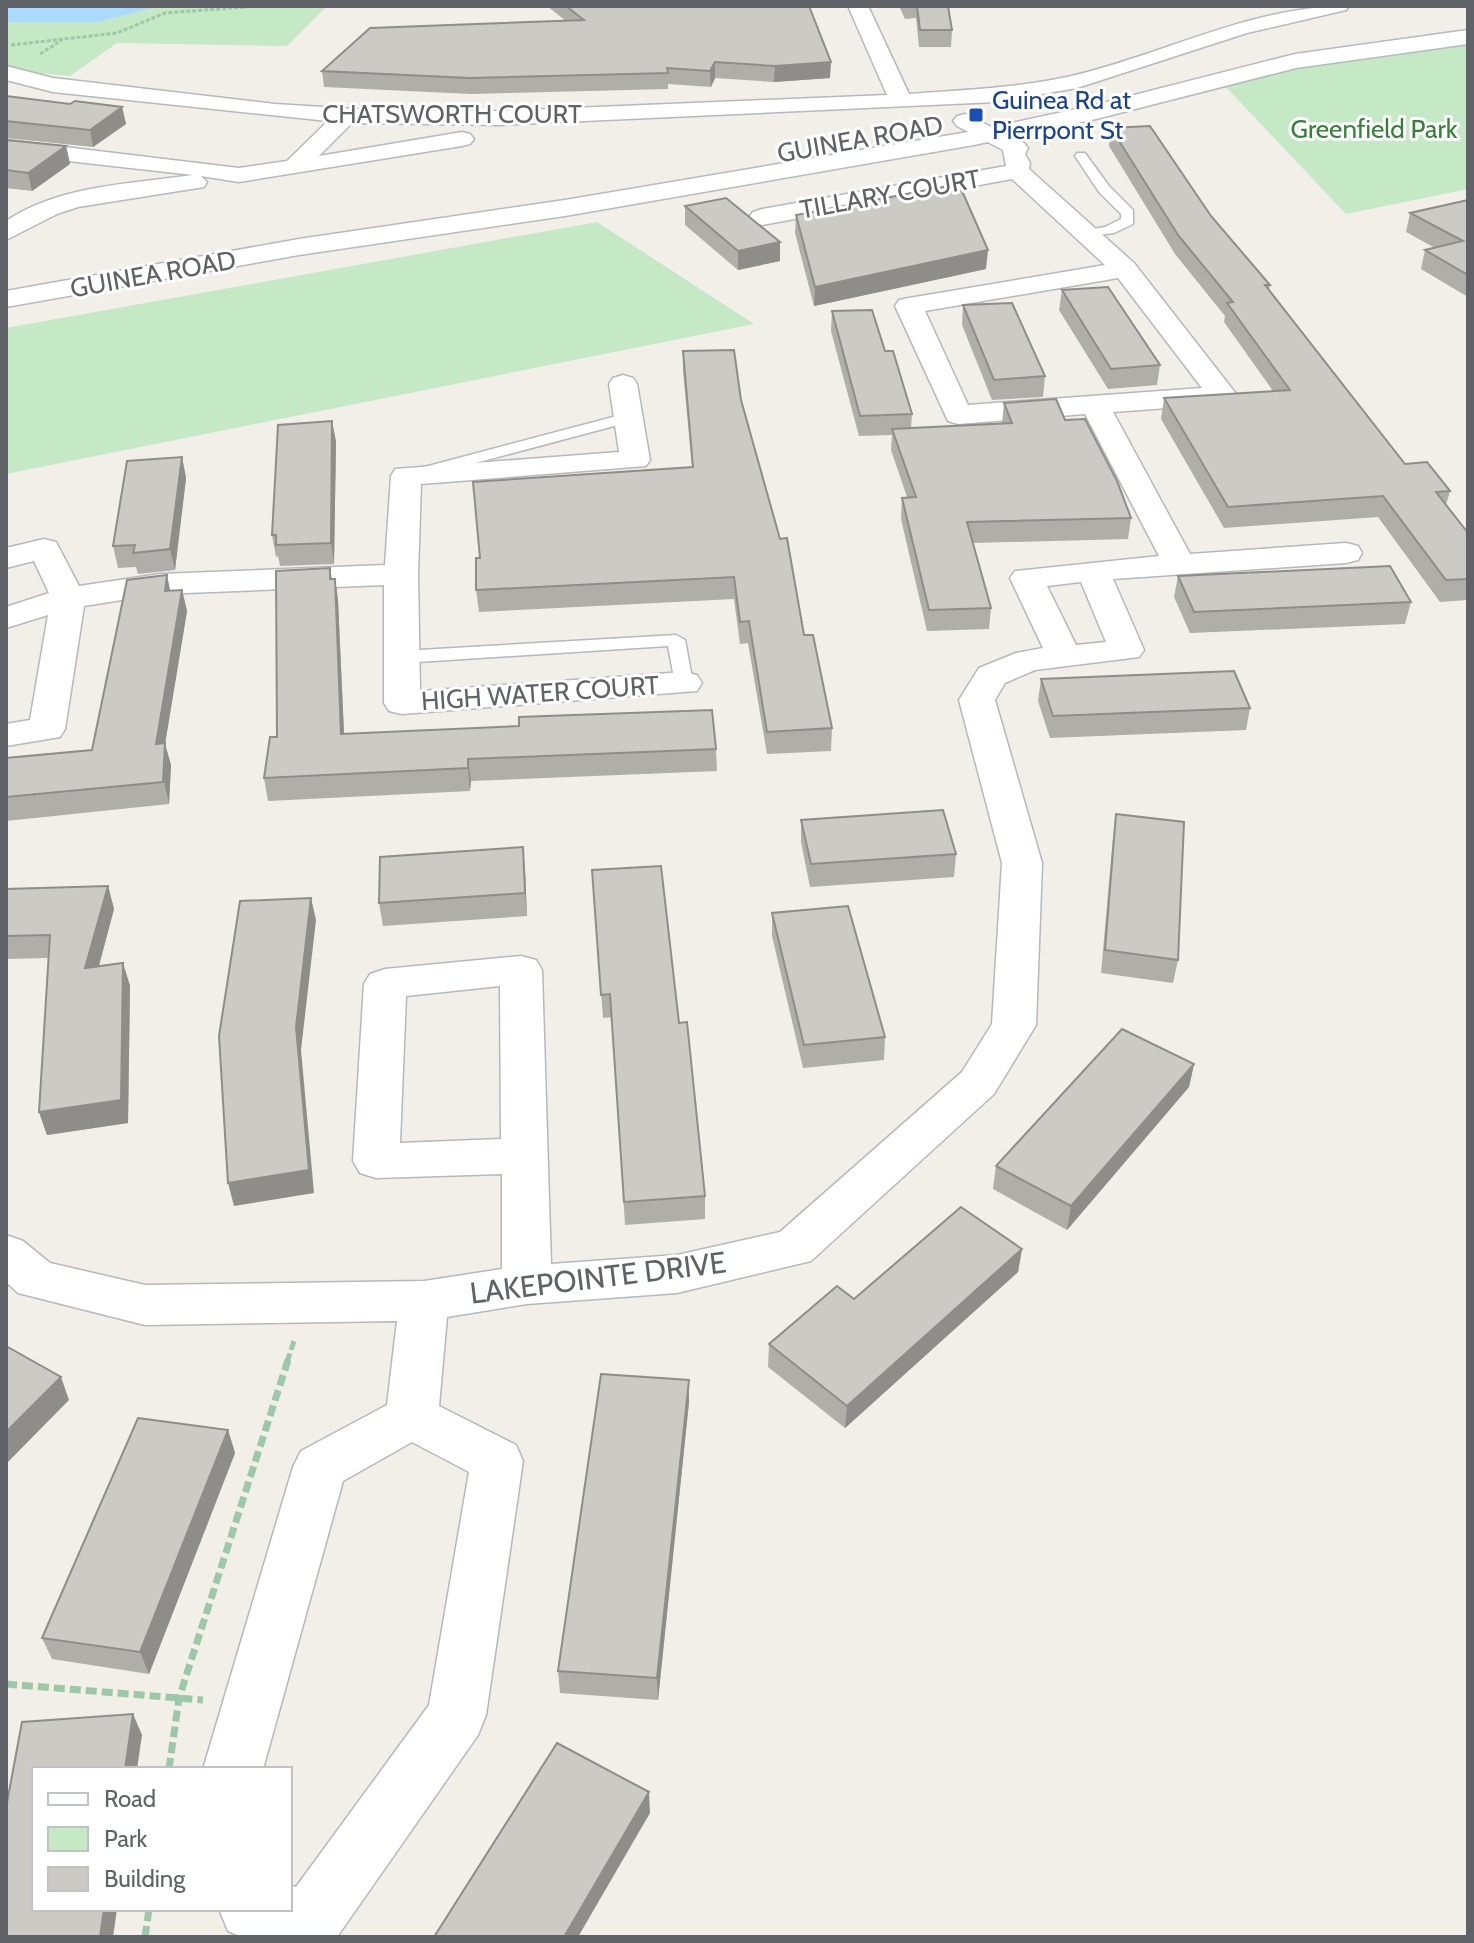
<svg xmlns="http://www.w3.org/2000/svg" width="1474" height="1943" font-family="Cabin,sans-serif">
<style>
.green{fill:#c5e8c5}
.water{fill:#aadaff}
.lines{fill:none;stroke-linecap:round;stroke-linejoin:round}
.lane-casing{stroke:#b5b8bc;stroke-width:3}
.street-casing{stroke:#b5b8bc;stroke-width:3}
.secondary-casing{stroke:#b6babf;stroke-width:3}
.path-far2{stroke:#9cc7a9;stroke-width:3;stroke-dasharray:4 2;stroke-linecap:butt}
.path-far1{stroke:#9cc7a9;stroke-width:5;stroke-dasharray:9 4;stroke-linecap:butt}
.path{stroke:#9cc7a9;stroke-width:7;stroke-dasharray:11 5;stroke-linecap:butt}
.lane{fill:#fff;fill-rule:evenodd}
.street{fill:#fff;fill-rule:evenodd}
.secondary{fill:#fff;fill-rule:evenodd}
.wall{fill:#afaea9}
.shaded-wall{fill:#8f8d8a}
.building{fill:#cccac5;stroke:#8f8d8a;stroke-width:2}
.transit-dot{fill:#1a4fb4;stroke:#fff;stroke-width:3}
.labels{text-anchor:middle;stroke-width:6;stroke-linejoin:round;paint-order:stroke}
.far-transit-label{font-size:26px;fill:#164399;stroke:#fff;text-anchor:start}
.far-street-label{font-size:26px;fill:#5f6368;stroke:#fff}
.far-park-label{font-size:26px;fill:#348238;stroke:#fff}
.street-label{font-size:30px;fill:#5f6368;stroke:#fff}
</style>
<rect width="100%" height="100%" fill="#f1efe8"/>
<g class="green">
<path d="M6 6H327L287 46 117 43 70 76 6 70Z"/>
<path d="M1468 39V189L1346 214 1224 85 1277 70Z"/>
<path d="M597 222 754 324 6 474V328Z"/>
</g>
<path class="water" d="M6 6H160L97 22H6Z"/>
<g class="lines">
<g class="lane-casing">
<g id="lane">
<path d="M1077 153H1085L1109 186 1133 210V224L1114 233 1081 237V231L1105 227 1121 219V214L1099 192 1075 156Z"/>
<path d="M628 413 636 418 633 421 423 477 415 472 417 469Z"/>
<path d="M676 635 685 640 693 683 684 689 675 683 668 646 402 663 393 657 402 651Z"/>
</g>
</g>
<g class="street-casing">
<g id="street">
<path d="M848 6H868L909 94C962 90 1015 88 1067 77 1162 56 1249 6 1349 6L1346 10 1247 33 1077 88 996 102 499 125 352 123 319 156 462 132 470 134 474 139 470 144 462 146 239 182 201 176 207 182 204 187 78 207 57 214 6 240V221C60 185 130 184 193 175L6 154V140L239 168 287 161 328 121 53 92 6 80V66L53 78 275 104 388 111H499L887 95Z"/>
<path d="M965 114 1024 143 1028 148 1025 154 1030 163 1029 169 1134 263 1237 395 1232 401 1222 404 1113 412 1190 554 1346 543 1358 546 1362 553 1358 560 1346 563 1113 579 1144 650 1139 657 1035 670 1005 683 995 700 1042 863 1036 1025 994 1094 811 1261 677 1293 527 1304 447 1317 439 1406 516 1445 523 1461 486 1715 478 1735 337 1937H242L228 1931 219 1909H290V1885L296 1887 429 1705 469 1472 412 1442 343 1481 263 1769H203L293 1467 301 1451 387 1405 397 1321 145 1325 18 1293 6 1282V1235L23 1241 50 1263 145 1285 424 1281 502 1269V1174L376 1178 360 1173 353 1161 364 984 370 974 385 969 521 956 536 960 542 970 551 1264 677 1255 780 1232 962 1072 992 1024 1002 863 959 700 979 668 1016 653 1043 648 1010 578 1015 571 1159 556 1085 414 958 424 948 421 895 306 899 300 909 298 1105 265 1012 179 762 225 753 222 749 217 753 212 762 209 1006 166 1003 150 957 126 953 121 957 116ZM1118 278 1202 388 968 405 925 311ZM1081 582 1106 642 1076 645 1047 586ZM500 986 501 1139 400 1143 406 996Z"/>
<path d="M623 375 633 378 637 384 650 460 646 466 421 484 418 574 420 691 684 672 697 675 702 683 697 691 402 714 389 711 384 703V585L160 594 84 606 65 729 60 737 6 746V724L30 720 48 615 6 628V607L49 593 34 561 6 568V548L44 539 56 542 79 586 160 574 385 565 391 476 395 469 619 452 609 384 613 378Z"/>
</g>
</g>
<g class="secondary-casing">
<path id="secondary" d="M1468 30V44L1296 68 1096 119 974 145 565 216 299 255 6 307V291L299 239 565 200 974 131 1095 105 1295 54Z"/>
</g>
<g class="path-far2">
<path d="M11 45 117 33 165 13 259 6"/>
<path d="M40 54 62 40"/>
</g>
<path class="path-far1" d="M287 1362 294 1341"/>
<g class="path">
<path d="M6 1684 203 1700"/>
<path d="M169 1769 179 1698 288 1360"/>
<path d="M145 1937 149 1909"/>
</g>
<use href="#lane" class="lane"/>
<use href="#street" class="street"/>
<use href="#secondary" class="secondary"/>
</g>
<g class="wall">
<path d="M547 6H809L830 78 774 82 715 78 711 87 668 84V89L471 94 324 87 322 71 566 21Z"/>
<path d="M899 6H948L952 30 951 47H919L916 18 905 19Z"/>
<path d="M6 96 70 104 122 107 126 124 93 147 6 138Z"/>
<path d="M1111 128 1211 216 1270 285 1269 290 1405 464 1450 491 1446 505 1468 533V600L1440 602 1378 517 1224 528 1161 419 1164 398 1273 391 1224 322 1225 316 1175 254 1109 146Z"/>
<path d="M6 140 66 146 70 164 32 191 6 188Z"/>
<path d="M1468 200V297L1421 269 1425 250 1435 248 1406 232 1410 213Z"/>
<path d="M685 206 780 242V261L738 270 685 225Z"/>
<path d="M796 215 986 269 814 306 795 233Z"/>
<path d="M1062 290 1160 365 1157 385 1108 389 1059 310Z"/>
<path d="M963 305 1045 376 1043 397 992 400 962 325Z"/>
<path d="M832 311 885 351 912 414 911 428 1002 423 1004 403 1065 420 1131 518 1128 539 973 543 991 608 989 629 927 631 901 519 902 498 907 497 891 450 892 435 859 436 831 331Z"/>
<path d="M683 351 741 400 804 635 832 728 831 751 767 754 748 643 740 644 734 599 479 612 476 590 480 558 692 467 683 371Z"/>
<path d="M332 421 336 442 334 564 280 566 278 556 276 557 272 535Z"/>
<path d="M182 457 186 478 175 570 138 574 136 567 118 568 113 546Z"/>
<path d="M330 568 332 579H335L338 600 344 734 716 749 717 771 471 781 470 791 268 801 264 778Z"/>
<path d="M167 575 170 590H182L187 611 165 744 171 765 169 804 6 821V758L92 750Z"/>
<path d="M1178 576 1411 602 1405 624 1190 633 1174 597Z"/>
<path d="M1041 679 1250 708 1246 730 1050 738 1038 701Z"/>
<path d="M1116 814 1178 960 1173 983 1101 973 1113 837Z"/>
<path d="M801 820 956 854 954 877 810 887 801 842Z"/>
<path d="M525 870 527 916 383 926 379 903Z"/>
<path d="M592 870 679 1023 705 1196V1219L625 1225 612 1017 603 1018Z"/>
<path d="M108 886 114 909 99 966 123 963 130 986 128 1123 47 1135 39 1112 48 958 6 959V889Z"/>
<path d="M772 913 885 1037 884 1060 803 1068 772 936Z"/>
<path d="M1194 1064 1189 1087 1067 1230 993 1189 996 1166Z"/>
<path d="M1022 1249 1018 1272 845 1428 768 1367 769 1344 854 1299Z"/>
<path d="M689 1402 658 1700 560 1693 558 1671Z"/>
<path d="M228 1430 235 1453 149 1674 52 1659 42 1638Z"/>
</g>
<g class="shaded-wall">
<path d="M715 62V78L711 87 710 71Z"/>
<path d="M831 62 830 78 774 82 775 66Z"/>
<path d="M122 107 126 124 93 147 90 130Z"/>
<path d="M66 146 70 164 32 191 28 173Z"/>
<path d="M780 242V261L738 270V251Z"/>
<path d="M988 250 986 269 814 306 815 287Z"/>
<path d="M332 421 336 442 334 564 331 543Z"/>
<path d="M182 457 186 478 175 570 170 549Z"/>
<path d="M167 575 171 597 165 591Z"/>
<path d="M335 579 338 600 345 756 341 734Z"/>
<path d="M182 590 187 611 165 744 171 765 169 804 156 744Z"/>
<path d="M468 759 471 781 470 791 468 768Z"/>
<path d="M523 847 525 870 527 916 525 893Z"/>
<path d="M108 886 114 909 92 991 85 968Z"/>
<path d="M311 898 316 920 301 1050 314 1193 234 1206 228 1183 296 1027Z"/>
<path d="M123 963 130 986 128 1123 47 1135 39 1112Z"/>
<path d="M1194 1064 1189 1087 1067 1230 1071 1206Z"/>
<path d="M1022 1249 1018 1272 845 1428 847 1406Z"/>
<path d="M61 1377 69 1400 6 1464V1432Z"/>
<path d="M689 1380V1402L658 1700 657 1678Z"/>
<path d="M228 1430 235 1453 149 1674 140 1652Z"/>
<path d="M133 1714 142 1735 137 1769H125Z"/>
<path d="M649 1792 650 1813 578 1937H564Z"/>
<path d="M104 1909H117L113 1937H100Z"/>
</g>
<g class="building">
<path d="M566 6H809L831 62 775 66 715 62 710 71 667 68 668 73 470 78 322 71 370 28 584 20Z"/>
<path d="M917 6H948L952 30H920Z"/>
<path d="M6 96 70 104 75 101 122 107 90 130 6 121Z"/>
<path d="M1150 126 1211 216 1270 285H1265L1405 464 1427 462 1450 491 1436 492 1468 533V579L1446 580 1383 496 1228 507 1164 398 1290 390 1227 303 1233 302 1178 235 1111 128Z"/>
<path d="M6 140 66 146 28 173 6 170Z"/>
<path d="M959 184 988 250 815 287 796 215Z"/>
<path d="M726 198 780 242 738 251 685 206Z"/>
<path d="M1468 200V275L1425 250 1463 241 1410 213Z"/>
<path d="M1108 287 1160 365 1111 369 1062 290Z"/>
<path d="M1012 303 1045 376 994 380 963 305Z"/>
<path d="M872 310 885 351H893L912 414 860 416 832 311Z"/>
<path d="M734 350 741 400 780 539 787 538 804 635H813L832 728 767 732 749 621 740 622 734 577 476 590V558H480L473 482 693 467 683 351Z"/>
<path d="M1056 399 1065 420 1085 419 1117 481 1131 518 967 522 991 608 929 610 902 498 916 497 892 429 1012 423 1004 403Z"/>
<path d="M332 421 331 543 276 545V535H272L278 425Z"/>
<path d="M182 457 170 549 133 553 135 545 113 546 127 461Z"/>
<path d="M1390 566 1411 602 1194 612 1178 576Z"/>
<path d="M330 568V579H335L341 734 519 726V717L712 710 716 749 468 759V768L264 778 270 737H277L276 571Z"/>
<path d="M167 575 165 591 182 590 156 744 165 743 163 782 6 797V758L92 750 127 580Z"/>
<path d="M1234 671 1250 708 1053 716 1041 679Z"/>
<path d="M943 810 956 854 811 864 801 820Z"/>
<path d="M1116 814 1184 822 1178 960 1105 950Z"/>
<path d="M523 847 525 893 379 903 380 857Z"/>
<path d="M661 866 679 1023 687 1022 705 1196 624 1202 610 994 601 995 592 870Z"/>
<path d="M108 886 85 968 123 963 121 1100 39 1112 50 935 6 936V889Z"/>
<path d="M311 898 296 1027 309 1170 228 1183 219 1036 240 901Z"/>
<path d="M848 906 885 1037 804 1045 772 913Z"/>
<path d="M1122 1029 1194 1064 1071 1206 996 1166Z"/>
<path d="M961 1207 1022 1249 847 1406 769 1344 837 1286 854 1299Z"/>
<path d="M6 1346 61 1377 6 1432Z"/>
<path d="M601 1374 689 1380 657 1678 558 1671Z"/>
<path d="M138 1418 228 1430 140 1652 42 1638Z"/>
<path d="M133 1714 125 1769H34V1909H104L100 1937H6V1808L22 1722Z"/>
<path d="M557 1743 649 1792 564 1937H434Z"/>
</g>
<rect class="transit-dot" x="968" y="107" width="16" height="16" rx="4"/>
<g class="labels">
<g class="far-transit-label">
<text x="992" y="109">Guinea Rd at<tspan x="992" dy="30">Pierrpont St</tspan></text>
</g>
<g class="far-street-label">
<text x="452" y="123">CHATSWORTH COURT</text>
<text transform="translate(860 139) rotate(-10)" y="9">GUINEA ROAD</text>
<text transform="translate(890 194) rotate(-10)" y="9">TILLARY COURT</text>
<text transform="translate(153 274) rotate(-10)" y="9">GUINEA ROAD</text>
<text transform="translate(540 693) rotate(-4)" y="9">HIGH WATER COURT</text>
</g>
<g class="far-park-label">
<text x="1374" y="138">Greenfield Park</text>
</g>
<g class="street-label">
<text transform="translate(598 1278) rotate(-7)" y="10">LAKEPOINTE DRIVE</text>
</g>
</g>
<rect width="1474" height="1943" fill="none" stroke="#5f6368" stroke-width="16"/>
<rect x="32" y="1767" width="260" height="144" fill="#ffffff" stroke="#bfc1c3" stroke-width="2"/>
<rect x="48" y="1793" width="40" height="12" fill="#ffffff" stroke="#bfc1c3" stroke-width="2"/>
<text x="104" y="1807" font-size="24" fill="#5f6368">Road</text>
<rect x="48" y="1827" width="40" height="24" fill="#c5e8c5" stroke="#bfc1c3" stroke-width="2"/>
<text x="104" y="1847" font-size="24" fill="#5f6368">Park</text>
<rect x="48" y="1867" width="40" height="24" fill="#cccac5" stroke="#bfc1c3" stroke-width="2"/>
<text x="104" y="1887" font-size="24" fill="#5f6368">Building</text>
</svg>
